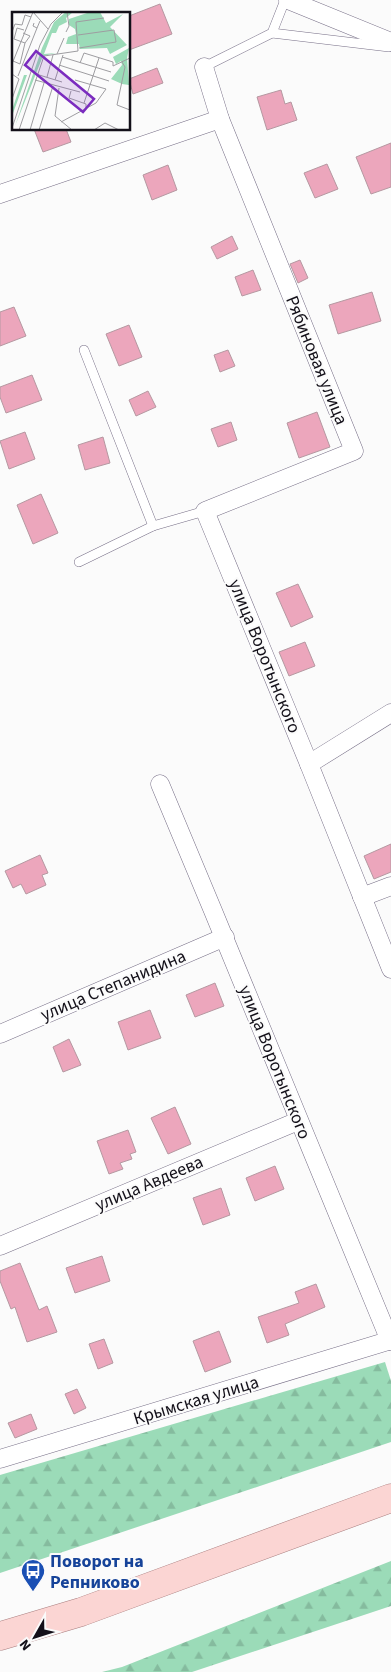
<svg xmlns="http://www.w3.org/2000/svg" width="391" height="1672" font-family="'Source Sans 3',sans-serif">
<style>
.forest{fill:url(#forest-firs)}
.building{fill:#eca6bc;stroke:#b598a1}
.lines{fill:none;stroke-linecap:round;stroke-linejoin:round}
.service-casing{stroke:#776f87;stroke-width:10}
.minor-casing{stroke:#776f87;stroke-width:19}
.primary-casing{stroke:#a87e7f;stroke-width:29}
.service{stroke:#fff;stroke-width:9}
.minor{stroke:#fff;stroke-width:18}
.primary{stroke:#fbd5d3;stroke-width:28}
.labels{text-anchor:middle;stroke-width:4;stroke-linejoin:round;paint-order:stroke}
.street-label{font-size:18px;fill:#131019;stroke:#fbfbfb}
.transit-label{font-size:18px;font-weight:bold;fill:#164399;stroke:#fbfbfb;text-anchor:start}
.inset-road{fill:none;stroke:#9e9da1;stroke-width:1}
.view{fill:#7b2cbf;fill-opacity:0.15;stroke:#7b2cbf;stroke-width:2.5}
.inset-edge{fill:none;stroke:#131019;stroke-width:2.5}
</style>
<defs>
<pattern id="forest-firs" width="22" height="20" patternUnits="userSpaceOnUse" patternTransform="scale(1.25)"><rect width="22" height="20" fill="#9bdbb8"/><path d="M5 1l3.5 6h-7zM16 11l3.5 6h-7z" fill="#85bb9e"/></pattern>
</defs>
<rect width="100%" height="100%" fill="#fbfbfb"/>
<g class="forest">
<path d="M385 1362 391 1381V1442L0 1573V1475Z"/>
<path d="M391 1561V1606L192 1672H102L122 1667Z"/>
</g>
<g class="building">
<path d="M160 4 172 34 129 50V16Z"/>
<path d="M157 68 163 83 133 94 129 79Z"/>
<path d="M281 90 285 104 291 102 297 120 267 130 257 97Z"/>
<path d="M34 129H66L71 142 43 152Z"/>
<path d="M391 143V187L371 194 356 157Z"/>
<path d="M327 164 338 189 315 198 304 173Z"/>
<path d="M168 165 177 190 152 200 143 175Z"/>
<path d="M232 236 238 249 217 259 211 247Z"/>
<path d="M300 260 308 278 298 283 290 264Z"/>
<path d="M253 270 261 290 242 296 235 277Z"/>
<path d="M372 292 381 321 338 334 329 305Z"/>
<path d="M14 307 26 336 0 346V312Z"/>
<path d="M129 325 142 357 119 366 106 334Z"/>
<path d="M228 350 235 366 220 372 214 355Z"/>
<path d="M32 375 42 400 6 413 0 397V387Z"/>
<path d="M148 391 156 407 136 416 129 400Z"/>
<path d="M317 412 330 447 299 458 287 423Z"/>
<path d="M231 422 237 440 218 447 211 429Z"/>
<path d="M25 432 35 459 9 469 0 441Z"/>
<path d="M103 437 110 463 85 470 78 445Z"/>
<path d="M41 494 58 533 33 544 17 505Z"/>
<path d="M298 584 313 617 291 627 276 593Z"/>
<path d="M305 642 315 666 289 676 279 652Z"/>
<path d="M391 844V872L374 879 364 856Z"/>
<path d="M40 855 48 873 42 875 46 885 26 894 21 884 13 888 5 871Z"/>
<path d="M215 983 224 1006 195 1017 186 995Z"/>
<path d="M150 1010 161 1038 128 1050 118 1022Z"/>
<path d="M69 1039 81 1065 63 1072 53 1047Z"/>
<path d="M175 1107 191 1144 168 1154 151 1118Z"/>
<path d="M128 1130 136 1152 130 1154 132 1159 120 1163 123 1169 109 1174 97 1141Z"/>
<path d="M275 1166 284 1189 255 1201 246 1178Z"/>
<path d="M221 1188 230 1215 203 1225 193 1198Z"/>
<path d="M102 1256 110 1281 75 1293 66 1268Z"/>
<path d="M20 1263 39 1310 47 1306 57 1332 27 1342 15 1307 11 1309 0 1281V1271Z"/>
<path d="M316 1284 325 1307 285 1324 289 1335 267 1343 258 1317 299 1303 295 1292Z"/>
<path d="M219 1331 231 1362 205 1372 193 1341Z"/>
<path d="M104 1339 113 1363 98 1369 89 1344Z"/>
<path d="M77 1389 86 1408 74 1414 65 1394Z"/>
<path d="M31 1414 37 1429 15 1438 8 1423Z"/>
</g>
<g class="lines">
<g class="service-casing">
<g id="service">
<path d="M272 33 389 47"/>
<path d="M204 67 272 33 285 0"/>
<path d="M84 350 153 526 205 511"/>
<path d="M79 562 153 526"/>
</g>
</g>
<g class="minor-casing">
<g id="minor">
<path d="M288 0 391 42"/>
<path d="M204 67 220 119 354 451 205 511 309 764 391 969"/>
<path d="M0 194 220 119"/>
<path d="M309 764 391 713"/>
<path d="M160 784C238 969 313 1155 390 1341"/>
<path d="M362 897 391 886"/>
<path d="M0 1034 225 937"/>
<path d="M0 1246 298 1121"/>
<path d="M0 1459 391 1340"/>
</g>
</g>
<g class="primary-casing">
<path id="primary" d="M0 1636 81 1612 391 1498"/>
</g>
<use href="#service" class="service"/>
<use href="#minor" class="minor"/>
<use href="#primary" class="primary"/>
</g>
<defs>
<g id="bus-pin" transform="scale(1.25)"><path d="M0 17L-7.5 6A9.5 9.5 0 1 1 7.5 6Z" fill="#1a4fb4" stroke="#fbfbfb"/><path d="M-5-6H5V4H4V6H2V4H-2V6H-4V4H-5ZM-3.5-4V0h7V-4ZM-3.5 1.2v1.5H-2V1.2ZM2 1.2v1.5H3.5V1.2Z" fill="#fff"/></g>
</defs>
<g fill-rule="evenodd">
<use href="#bus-pin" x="33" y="1571"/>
</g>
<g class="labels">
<g class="street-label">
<text transform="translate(317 360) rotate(68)" y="6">Рябиновая улица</text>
<text transform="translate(265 656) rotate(68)" y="6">улица Воротынского</text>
<text transform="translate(113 985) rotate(-23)" y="6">улица Степанидина</text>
<text transform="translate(275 1062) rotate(68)" y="6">улица Воротынского</text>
<text transform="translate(149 1183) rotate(-23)" y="6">улица Авдеева</text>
<text transform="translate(196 1400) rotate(-17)" y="6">Крымская улица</text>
</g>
<g class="transit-label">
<text x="50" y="1567">Поворот на<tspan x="50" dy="21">Репниково</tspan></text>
</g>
</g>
<g transform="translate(12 12)">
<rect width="118" height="118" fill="#fbfbfb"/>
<path d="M54 0H61L54 6 55 10 47 14 44 21H40L32 42 44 41 31 44 3 114 30 36 42 10ZM78 0H88L94 11 111 2 98 15 115 33 98 42 95 36 68 37 67 32H54L56 25 64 22 63 17 57 13V7ZM117 36 115 46 117 73 110 72 99 67 110 53 109 49 104 52 101 45ZM12 63H15L0 104V98Z" fill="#9bdbb8"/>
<path class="inset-road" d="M21 0 36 17M22 11 21 14 25 16 28 9M10 13 13 3 19 5M0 20 3 12 10 13M54 20 57 14 55 0M11 21 18 24 13 31 2 27 5 16 12 18M66 23 102 18 104 30 67 36M45 42 52 26M50 45 99 60M1 49 8 52 13 31M110 50 113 55 105 93 118 98M68 51 72 41 101 50V54L118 46M0 52 21 0M47 53 97 69M0 62 7 67 0 87M24 62 50 70M6 64 25 16M35 65 41 43M23 68 68 80M43 68 51 43M47 76 43 104 60 118M59 79 57 86 74 92V96M72 91 87 46M49 110 84 91 94 77 63 68M0 116 28 33 39 12 51 0M7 118 32 44 66 39 64 10 92 6M18 118 32 71M27 118 41 74M82 118 93 111 107 118"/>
<path class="view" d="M24 39 82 87 71 100 13 53Z"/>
<rect width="118" height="118" class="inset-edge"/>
</g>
<g transform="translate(35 1637) rotate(231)" stroke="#fbfbfb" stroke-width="4" paint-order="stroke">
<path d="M0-4L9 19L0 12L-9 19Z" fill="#131019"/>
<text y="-8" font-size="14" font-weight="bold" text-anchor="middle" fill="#131019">N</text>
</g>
</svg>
